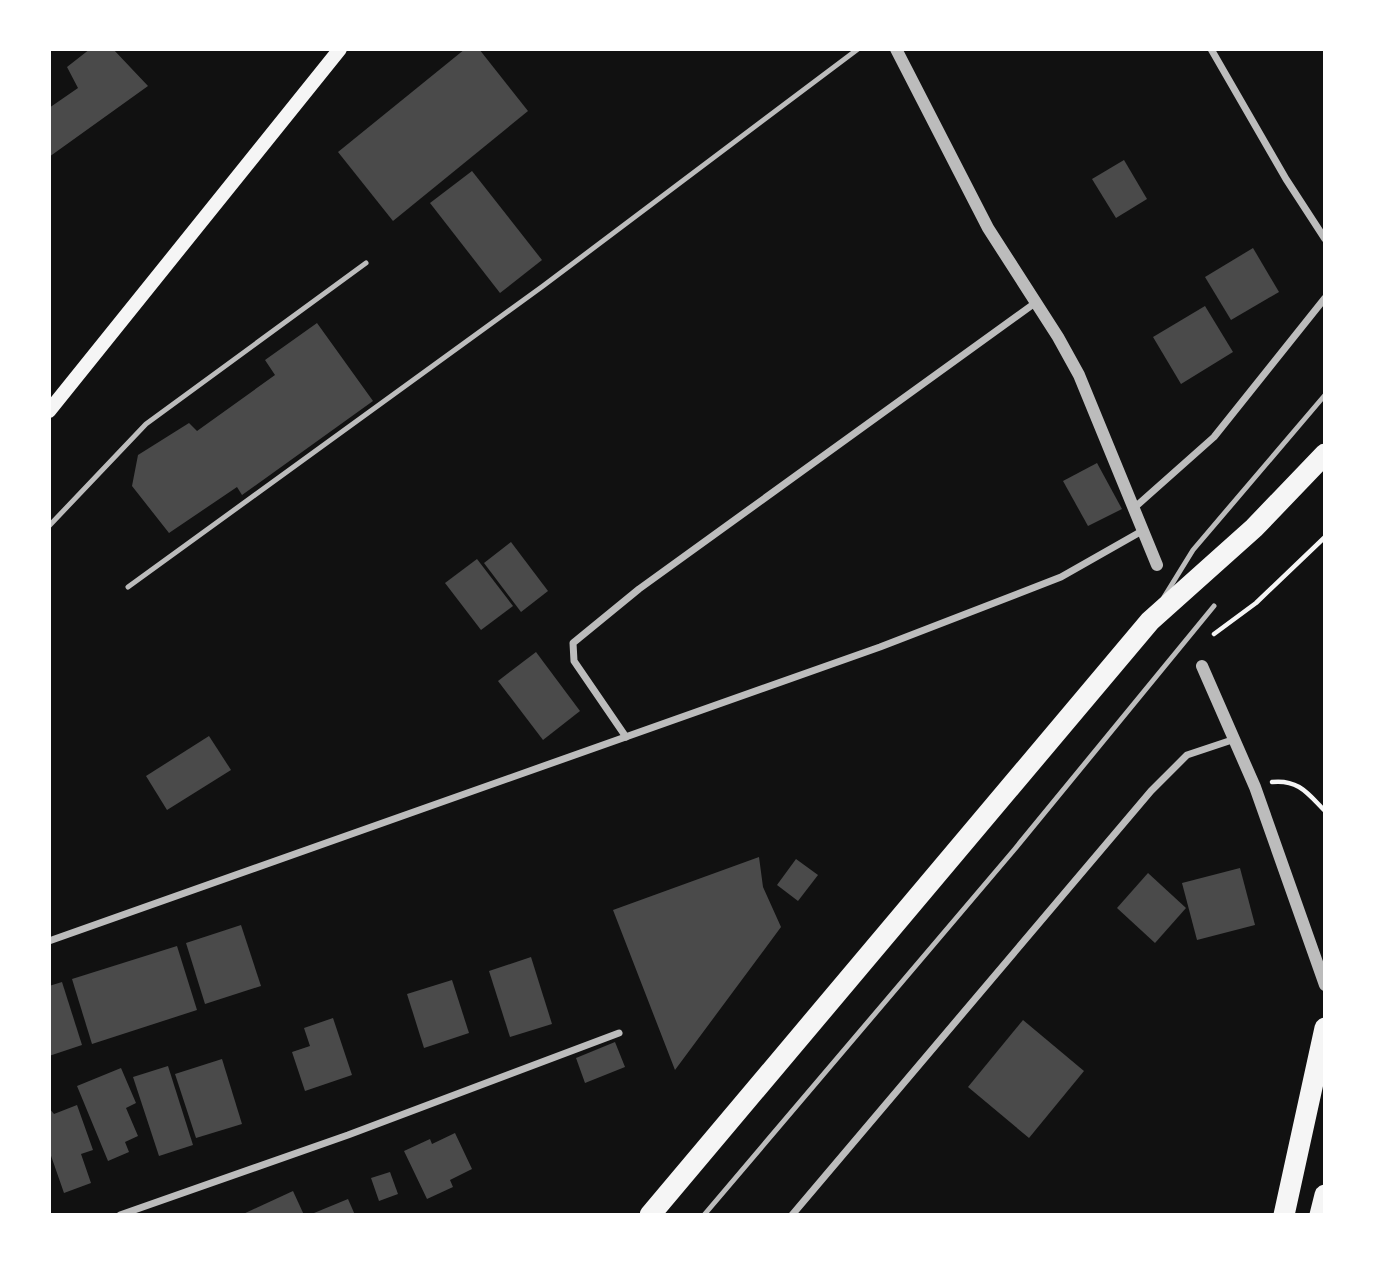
<svg xmlns="http://www.w3.org/2000/svg" width="1374" height="1264" font-family="'Sofia Sans Condensed',sans-serif">
<style>
.building{fill:#4a4a4a}
.lines{fill:none;stroke-linecap:round;stroke-linejoin:round}
.path{stroke:#f5f5f5;stroke-width:4.5}
.service{stroke:#bcbcbc;stroke-width:5}
.minor{stroke:#bcbcbc;stroke-width:7}
.tertiary{stroke:#bcbcbc;stroke-width:12}
.secondary{stroke:#f5f5f5;stroke-width:14}
.motorway{stroke:#f5f5f5;stroke-width:21}
</style>
<rect width="100%" height="100%" fill="#111"/>
<g class="building">
<path d="M90 49H113L148 86 49 157V108L78 88 67 67Z"/>
<path d="M465 49H479L528 111 393 221 338 152Z"/>
<path d="M1124 160 1147 199 1116 218 1092 179Z"/>
<path d="M472 171 542 260 500 293 430 203Z"/>
<path d="M1253 248 1279 292 1231 320 1205 277Z"/>
<path d="M1205 306 1233 352 1181 384 1153 337Z"/>
<path d="M317 323 373 401 242 495 237 487 169 533 132 486 138 455 189 423 197 431 275 375 265 360Z"/>
<path d="M1097 463 1122 509 1088 526 1063 481Z"/>
<path d="M511 542 548 591 521 612 484 563Z"/>
<path d="M477 559 513 606 481 630 445 583Z"/>
<path d="M536 652 580 711 543 740 498 681Z"/>
<path d="M209 736 231 770 167 810 146 776Z"/>
<path d="M759 857 763 887 781 927 675 1070 613 910Z"/>
<path d="M796 859 818 875 798 901 777 885Z"/>
<path d="M1240 868 1255 925 1197 940 1182 883Z"/>
<path d="M1148 873 1186 908 1155 943 1117 908Z"/>
<path d="M241 925 261 986 205 1004 186 943Z"/>
<path d="M177 946 197 1010 92 1044 72 979Z"/>
<path d="M531 957 552 1024 510 1037 489 971Z"/>
<path d="M452 980 469 1033 424 1048 407 994Z"/>
<path d="M62 982 82 1045 49 1056V986Z"/>
<path d="M333 1018 352 1075 305 1091 292 1052 310 1046 304 1028Z"/>
<path d="M1023 1020 1084 1071 1029 1138 968 1087Z"/>
<path d="M615 1042 625 1067 585 1083 576 1058Z"/>
<path d="M222 1059 242 1124 196 1138 175 1074Z"/>
<path d="M168 1066 193 1145 159 1156 133 1077Z"/>
<path d="M121 1068 136 1103 126 1108 138 1136 125 1142 129 1152 108 1161 77 1086Z"/>
<path d="M77 1105 93 1150 81 1154 91 1183 64 1193 49 1150V1108L54 1114Z"/>
<path d="M455 1133 472 1169 450 1180 453 1187 427 1199 404 1151 430 1139 432 1144Z"/>
<path d="M390 1172 398 1194 379 1201 371 1178Z"/>
<path d="M293 1191 304 1215H241Z"/>
<path d="M348 1199 355 1215H315L314 1213Z"/>
</g>
<g class="lines">
<g class="path">
<path d="M1214 634 1256 603 1325 537"/>
<path d="M1272 782C1299 779 1309 795 1325 811"/>
</g>
<g class="service">
<path d="M49 526 146 424 366 263"/>
<path d="M128 587 543 286 858 49"/>
<path d="M1164 597 1193 550 1325 395"/>
<path d="M704 1215 1014 850 1214 606"/>
</g>
<g class="minor">
<path d="M1211 49 1286 179 1325 239"/>
<path d="M1134 508 1214 437 1325 298"/>
<path d="M626 737 574 661 573 643 639 589 1035 303"/>
<path d="M49 941 880 647 1061 577 1142 531"/>
<path d="M120 1215 348 1135 619 1033"/>
<path d="M792 1215 1151 791 1187 755 1235 739"/>
</g>
<g class="tertiary">
<path d="M896 49 988 228 1058 337 1079 375 1157 565"/>
<path d="M1202 666 1255 787 1325 985"/>
</g>
<path class="secondary" d="M49 411 340 49"/>
<g class="motorway">
<path d="M650 1215 1150 621 1254 528 1325 454"/>
<path d="M1284 1215 1325 1028"/>
<path d="M1320 1215 1325 1195"/>
</g>
</g>
<rect width="1374" height="1264" fill="none" stroke="#ffffff" stroke-width="102"/>
</svg>
